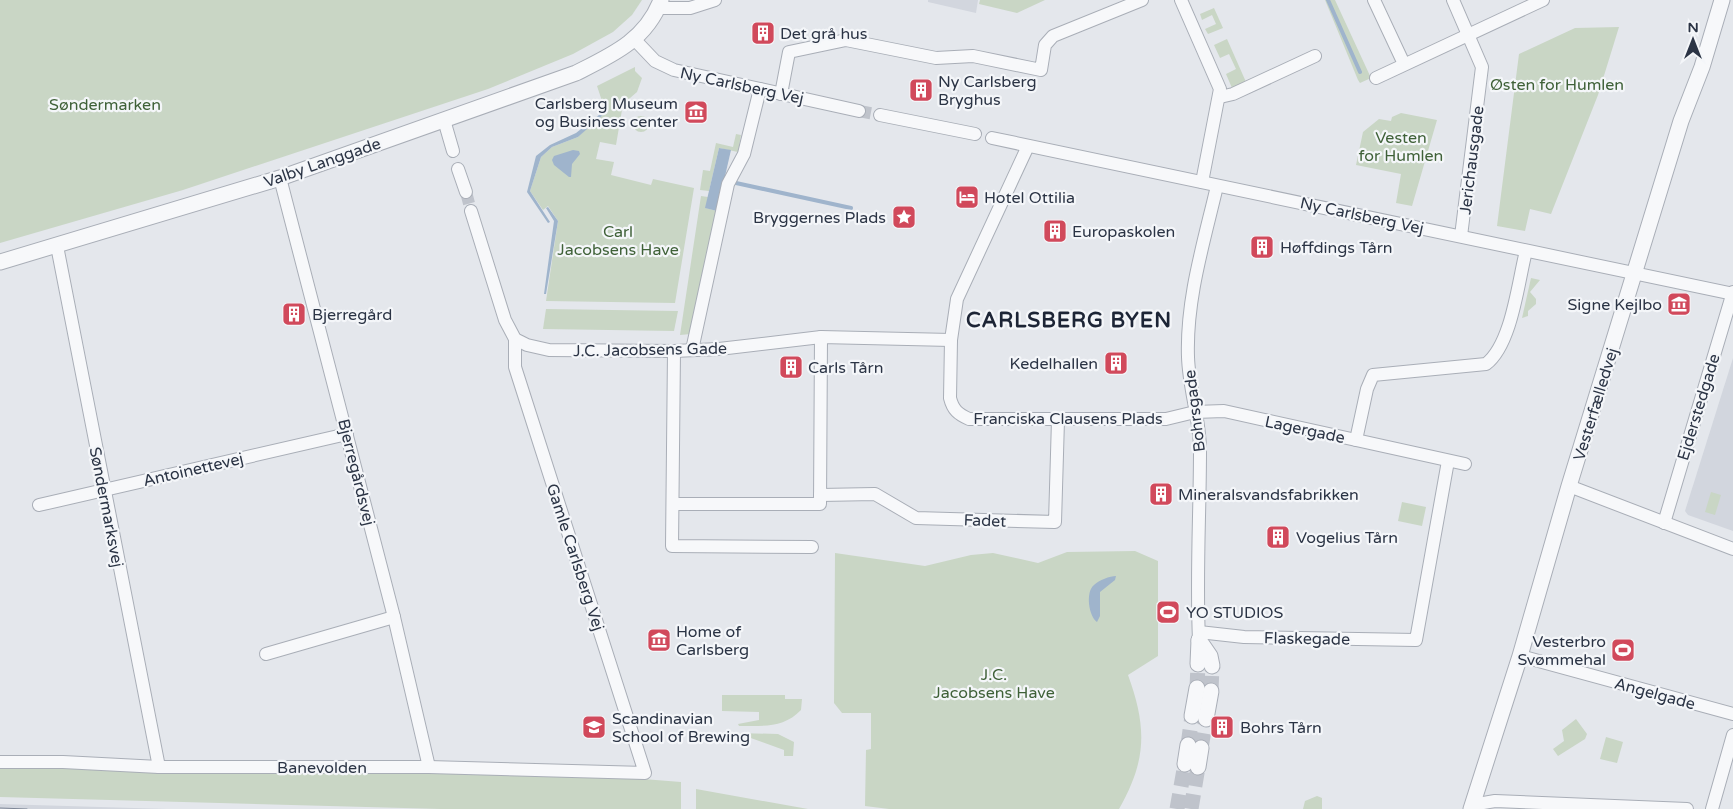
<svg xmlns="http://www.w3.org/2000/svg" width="1733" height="809" font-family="'Varela Round',sans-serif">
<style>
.built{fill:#d2d6de}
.green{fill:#c9d6c5}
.water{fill:#9fb4cc}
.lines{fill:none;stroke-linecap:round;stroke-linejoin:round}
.stream{stroke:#9fb4cc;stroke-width:4}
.minor-tunnel{stroke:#bfc3cb;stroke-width:12;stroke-dasharray:12 6;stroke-linecap:butt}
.tertiary-tunnel{stroke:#bfc3cb;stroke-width:15;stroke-dasharray:15 8;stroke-linecap:butt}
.minor-casing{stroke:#a9aeb7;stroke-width:14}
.tertiary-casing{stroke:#a9aeb7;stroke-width:17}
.minor{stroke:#f7f8fa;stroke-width:12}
.tertiary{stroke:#f7f8fa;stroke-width:15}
.tram{stroke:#7d8696;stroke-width:1}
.labels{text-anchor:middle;stroke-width:4.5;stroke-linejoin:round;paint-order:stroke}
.poi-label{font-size:16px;fill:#2b3445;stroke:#f4f6f9;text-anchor:start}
.park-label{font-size:16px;fill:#3f6138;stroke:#f4f6f9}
.street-label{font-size:16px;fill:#2b3445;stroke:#f4f6f9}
.district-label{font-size:21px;font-weight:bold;letter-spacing:1px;fill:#1d2536;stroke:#f4f6f9}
</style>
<rect width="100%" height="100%" fill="#e4e7ec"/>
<g class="built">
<path d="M928 0H978L976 13 928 2Z"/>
<path d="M1733 358V531L1688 515 1685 511Z"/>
<path d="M0 804 167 809H0Z"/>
</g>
<g class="green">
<path d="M0 0H642L632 15 613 32 573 54 488 89 183 190 0 243Z"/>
<path d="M980 0H1045L1017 13 979 4Z"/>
<path d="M1325 0H1335L1371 78 1360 83 1358 80Z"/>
<path d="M1214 8 1223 28 1208 34 1205 29 1216 24 1212 15 1202 20 1200 14Z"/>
<path d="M1619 27 1598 95 1551 214 1530 209 1525 231 1497 226 1519 54 1575 28Z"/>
<path d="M1227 39 1246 82 1232 88 1226 74 1236 69 1229 54 1220 58 1214 45Z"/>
<path d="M635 67V71L642 78 637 92 623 104 616 145 600 142 596 159 614 162 611 175 651 185 653 179 694 188 675 303 546 301 558 221 548 206 543 210 530 191 541 157 552 147 578 137 605 110 597 86Z"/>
<path d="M1401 113 1437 120 1412 206 1396 203 1401 174 1356 165 1363 132 1379 119 1391 121 1392 117Z"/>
<circle cx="641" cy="124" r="8"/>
<path d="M736 134 741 135 738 152 719 148 709 191 700 190 703 170 710 171 716 143 733 147Z"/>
<path d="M701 196 708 197 706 208 717 211 691 334 680 335Z"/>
<path d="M1531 278 1540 280 1530 292 1536 299V304L1528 311V316L1522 318Z"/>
<path d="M546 309 678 311 674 331 543 329Z"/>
<path d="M1711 492 1721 495 1715 515 1705 512Z"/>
<path d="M1402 502 1426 507 1422 526 1398 521Z"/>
<path d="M1135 551 1158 561V656L1128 675C1147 727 1147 760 1119 809H889L865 806 866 750 871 749V713H842L834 703 835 553 925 566 971 555 993 553 1038 563 1067 552Z"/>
<path d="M722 695H785V699H802L801 710C784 728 763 726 739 726L738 724 759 720V712L722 711Z"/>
<path d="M1576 719 1587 734 1585 739 1558 756 1553 749 1564 741 1562 730Z"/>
<path d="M737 733 778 734 794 742 793 756H784V750Z"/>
<path d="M1606 737 1623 742 1617 763 1600 759Z"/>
<path d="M0 767 605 776 681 782V809H441L0 797Z"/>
<path d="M696 789 808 809H696Z"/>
<path d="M1317 796 1322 798V809H1303L1305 801Z"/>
</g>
<g class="water">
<path d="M604 111 605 113 578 137 552 147 541 157 530 191 550 222 548 223 527 192 536 156 550 145 576 133Z"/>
<path d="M719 148 731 150 717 211 705 208Z"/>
<path d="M573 150 579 151 580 154 572 164 571 177H569L554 165 552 160 554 156Z"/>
<path d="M548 207 558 221 546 294H544L554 221 546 208Z"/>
<path d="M1116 576 1115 580 1100 592V616L1097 622C1089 617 1085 592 1094 585 1099 580 1110 576 1116 576Z"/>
</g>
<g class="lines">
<g class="stream">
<path d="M1328 0 1360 72"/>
<path d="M736 183 851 208"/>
</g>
<g class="minor-tunnel">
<path d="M859 111 880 115"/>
<path d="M466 192 471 211"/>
</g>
<g class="tertiary-tunnel">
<path d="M1197 688 1198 664"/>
<path d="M1211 691 1212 666"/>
<path d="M1188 745 1192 716"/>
<path d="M1201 748 1206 719"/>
<path d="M1177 809 1185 764"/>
<path d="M1191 809 1198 767"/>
</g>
<g class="minor-casing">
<g id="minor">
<path d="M1181 0 1220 89 1202 182"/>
<path d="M1374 0 1404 64"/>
<path d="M1453 0 1482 67 1461 236"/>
<path d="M658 8H690L715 0"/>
<path d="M635 40 655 61 674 70 859 111"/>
<path d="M1376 78 1543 0"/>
<path d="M781 94 789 52 846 40 936 58 973 56 1041 70 1045 45 1053 36 1142 0"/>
<path d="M1220 97 1233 94 1315 56"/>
<path d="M880 115 975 134"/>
<path d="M444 120 453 151"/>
<path d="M992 138 1733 294"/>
<path d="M1028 146 957 299 951 340 950 398C953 410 958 414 969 419H1166L1195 412 1224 411 1356 440 1367 389 1373 375 1486 364C1512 344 1518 282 1526 251"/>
<path d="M458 169 466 192"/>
<path d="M280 178 394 617 429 767"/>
<path d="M471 211 505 320 515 339 527 345 549 350 674 351 719 349 821 337 951 340"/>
<path d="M57 246 159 767"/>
<path d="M692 350 728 184 744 154 760 89"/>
<path d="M674 351 672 546 812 547"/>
<path d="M1356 440 1465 464"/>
<path d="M1569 486 1733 549"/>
<path d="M820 495 875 494 916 518 1055 522 1058 420"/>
<path d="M673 504H820L821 337"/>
<path d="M39 505 347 434"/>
<path d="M1664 523 1733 292"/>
<path d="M1199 632 1244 637 1416 640 1448 461"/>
<path d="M1199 640C1196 576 1200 514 1200 450 1200 419 1189 389 1188 357 1186 299 1204 242 1217 186"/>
<path d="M266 654 394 617"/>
<path d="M1520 656 1733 714"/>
<path d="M0 762H63L159 767H429L645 773 515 367V339"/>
<path d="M1472 805 1495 801 1687 809"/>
<path d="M1712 809 1733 735"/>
</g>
</g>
<g class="tertiary-casing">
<g id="tertiary">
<path d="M0 262 280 178 576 73C612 55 646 40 661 0"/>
<path d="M1199 640 1210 656 1212 666"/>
<path d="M1198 664 1199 640"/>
<path d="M1192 716 1197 688"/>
<path d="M1206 719 1211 691"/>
<path d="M1185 764 1188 745"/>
<path d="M1198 767 1201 748"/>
<path d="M1471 809 1520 656 1569 486 1681 121 1702 67 1722 0"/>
</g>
</g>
<use href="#minor" class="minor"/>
<use href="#tertiary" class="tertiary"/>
<path class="tram" d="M0 808 27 809"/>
</g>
<defs>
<g id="building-square" transform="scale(1.25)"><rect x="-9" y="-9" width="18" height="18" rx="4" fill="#d1495b" stroke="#f4f6f9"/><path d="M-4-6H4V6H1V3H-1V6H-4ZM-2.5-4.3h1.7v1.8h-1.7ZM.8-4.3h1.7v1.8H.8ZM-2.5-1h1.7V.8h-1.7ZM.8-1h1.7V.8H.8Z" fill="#fff"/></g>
<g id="museum-square" transform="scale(1.25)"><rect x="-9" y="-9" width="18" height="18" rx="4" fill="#d1495b" stroke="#f4f6f9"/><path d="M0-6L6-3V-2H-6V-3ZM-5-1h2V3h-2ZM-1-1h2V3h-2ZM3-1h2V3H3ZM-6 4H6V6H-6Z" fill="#fff"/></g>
<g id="hotel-square" transform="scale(1.25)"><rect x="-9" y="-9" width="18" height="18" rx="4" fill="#d1495b" stroke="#f4f6f9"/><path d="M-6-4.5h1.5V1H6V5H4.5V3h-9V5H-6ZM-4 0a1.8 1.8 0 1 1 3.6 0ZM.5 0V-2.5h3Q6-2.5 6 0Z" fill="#fff"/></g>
<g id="sight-square" transform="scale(1.25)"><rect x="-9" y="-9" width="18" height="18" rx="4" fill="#d1495b" stroke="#f4f6f9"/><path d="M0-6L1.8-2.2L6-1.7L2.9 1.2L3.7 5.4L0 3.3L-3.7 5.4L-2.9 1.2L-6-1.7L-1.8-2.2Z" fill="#fff"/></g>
<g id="stadium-square" transform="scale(1.25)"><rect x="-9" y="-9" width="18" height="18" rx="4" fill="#d1495b" stroke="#f4f6f9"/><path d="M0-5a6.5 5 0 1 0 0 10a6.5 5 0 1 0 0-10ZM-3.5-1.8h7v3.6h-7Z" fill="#fff"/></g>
<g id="university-square" transform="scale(1.25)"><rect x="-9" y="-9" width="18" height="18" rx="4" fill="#d1495b" stroke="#f4f6f9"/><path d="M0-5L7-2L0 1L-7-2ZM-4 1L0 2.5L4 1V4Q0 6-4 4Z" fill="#fff"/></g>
</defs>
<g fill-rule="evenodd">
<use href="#building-square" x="763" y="33"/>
<use href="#building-square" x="921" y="90"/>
<use href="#museum-square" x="696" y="112"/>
<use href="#hotel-square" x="967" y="197"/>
<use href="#sight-square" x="904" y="217"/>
<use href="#building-square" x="1055" y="231"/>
<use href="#building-square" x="1262" y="247"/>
<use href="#museum-square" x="1679" y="304"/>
<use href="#building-square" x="294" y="314"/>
<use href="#building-square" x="1116" y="363"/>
<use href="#building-square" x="791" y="367"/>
<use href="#building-square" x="1161" y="494"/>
<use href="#building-square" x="1278" y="537"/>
<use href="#stadium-square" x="1168" y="612"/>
<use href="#museum-square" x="659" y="640"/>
<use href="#stadium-square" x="1623" y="650"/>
<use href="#university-square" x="594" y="727"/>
<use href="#building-square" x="1222" y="727"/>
</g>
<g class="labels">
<g class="poi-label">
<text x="780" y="39">Det grå hus</text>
<text x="938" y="87">Ny Carlsberg<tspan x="938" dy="18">Bryghus</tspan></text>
<text x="678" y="109" text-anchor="end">Carlsberg Museum<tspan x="678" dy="18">og Business center</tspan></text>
<text x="984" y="203">Hotel Ottilia</text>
<text x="886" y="223" text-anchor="end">Bryggernes Plads</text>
<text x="1072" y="237">Europaskolen</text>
<text x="1280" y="253">Høffdings Tårn</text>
<text x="1662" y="310" text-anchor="end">Signe Kejlbo</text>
<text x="312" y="320">Bjerregård</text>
<text x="1098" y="369" text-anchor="end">Kedelhallen</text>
<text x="808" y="373">Carls Tårn</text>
<text x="1178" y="500">Mineralsvandsfabrikken</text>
<text x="1296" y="543">Vogelius Tårn</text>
<text x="1186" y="618">YO STUDIOS</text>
<text x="676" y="637">Home of<tspan x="676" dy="18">Carlsberg</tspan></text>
<text x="1606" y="647" text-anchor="end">Vesterbro<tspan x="1606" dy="18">Svømmehal</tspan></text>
<text x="612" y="724">Scandinavian<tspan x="612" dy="18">School of Brewing</tspan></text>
<text x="1240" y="733">Bohrs Tårn</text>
</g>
<g class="park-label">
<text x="1557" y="90">Østen for Humlen</text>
<text x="105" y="110">Søndermarken</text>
<text x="1401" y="143">Vesten<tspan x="1401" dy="18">for Humlen</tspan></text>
<text x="618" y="237">Carl<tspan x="618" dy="18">Jacobsens Have</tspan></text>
<text x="994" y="680">J.C.<tspan x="994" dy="18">Jacobsens Have</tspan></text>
</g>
<g class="street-label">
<text transform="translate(742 85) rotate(12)" y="6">Ny Carlsberg Vej</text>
<text transform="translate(1471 160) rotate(-83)" y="6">Jerichausgade</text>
<text transform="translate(322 162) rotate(-19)" y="6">Valby Langgade</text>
<text transform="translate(1362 215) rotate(12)" y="6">Ny Carlsberg Vej</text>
<text transform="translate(650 349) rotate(-1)" y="6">J.C. Jacobsens Gade</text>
<text transform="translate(1595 404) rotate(-73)" y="6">Vesterfælledvej</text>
<text transform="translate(1698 407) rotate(-73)" y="6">Ejderstedgade</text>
<text transform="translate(1194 411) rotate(-97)" y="6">Bohrsgade</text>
<text x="1068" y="424">Franciska Clausens Plads</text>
<text transform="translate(1305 429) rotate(12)" y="6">Lagergade</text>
<text transform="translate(193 469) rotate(-13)" y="6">Antoinettevej</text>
<text transform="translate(357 472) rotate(76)" y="6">Bjerregårdsvej</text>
<text transform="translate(107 507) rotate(79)" y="6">Søndermarksvej</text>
<text transform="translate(985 520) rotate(2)" y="6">Fadet</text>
<text transform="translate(576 557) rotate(72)" y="6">Gamle Carlsberg Vej</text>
<text transform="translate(1307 638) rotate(1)" y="6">Flaskegade</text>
<text transform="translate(1655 693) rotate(15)" y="6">Angelgade</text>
<text x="322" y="773">Banevolden</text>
</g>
<g class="district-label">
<text x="1069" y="327">CARLSBERG BYEN</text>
</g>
</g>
<g transform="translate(1693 40)" stroke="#f4f6f9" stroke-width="4" paint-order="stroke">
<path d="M0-4L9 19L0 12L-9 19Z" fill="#2b3445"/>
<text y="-8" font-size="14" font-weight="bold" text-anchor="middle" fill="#2b3445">N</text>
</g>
</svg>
